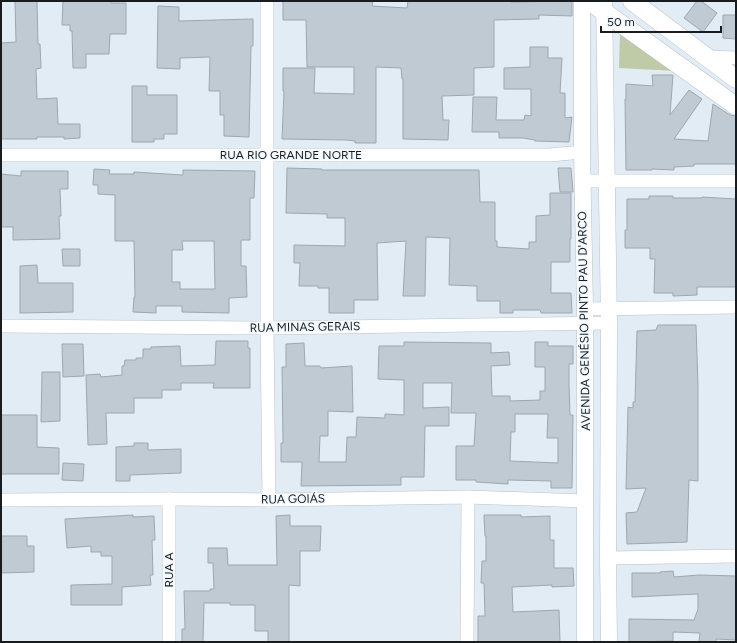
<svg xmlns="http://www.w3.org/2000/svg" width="737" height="643" font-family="Figtree,sans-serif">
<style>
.green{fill:#bfcaa7}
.building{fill:#c0cad3;stroke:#9ea7b0;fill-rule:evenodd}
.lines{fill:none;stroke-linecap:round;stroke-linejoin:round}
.minor-casing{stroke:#b8c2ca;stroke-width:14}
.tertiary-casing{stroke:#b8c2ca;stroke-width:17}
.secondary-casing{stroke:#b8c2ca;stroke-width:19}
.minor{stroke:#fff;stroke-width:13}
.tertiary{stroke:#fff;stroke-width:16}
.secondary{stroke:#fff;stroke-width:18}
.labels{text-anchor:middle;stroke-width:3;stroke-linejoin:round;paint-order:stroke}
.street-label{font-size:12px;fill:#181c1f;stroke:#f2f9fe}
</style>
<rect width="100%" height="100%" fill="#e2ecf4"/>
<path class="green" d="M620 31 676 71 619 68Z"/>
<g class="building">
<path d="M15 1H37L38 44H40L41 68 36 69 37 99 57 98 58 124H80V138L64 139V137H37V139H1V43L16 42Z"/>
<path d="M63 1H111V3H126V34H110L109 54H86V68H73L72 31H70V25H62Z"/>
<path d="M283 1H373L372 6 407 8 408 1H511V2L572 1V16L539 15V19L494 20V67L474 68V95L442 96 443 120H449L448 140 403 139V79H402L401 68 376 67V143H355V141L346 140 282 139 284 91H283V68H315L314 93 354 94V67H307L306 20H283Z"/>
<path d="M697 1H701L717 13 703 32 684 18Z"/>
<path d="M158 6 179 7V21L253 19V46H251L249 137 224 136V115H220V91H209L210 57 180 58V69L157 68Z"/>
<path d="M723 15H736V39L723 38Z"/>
<path d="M530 47H548V58H562L560 93H565V118L572 117 569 142 535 141V140L523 138H499V132H472L473 97H497L496 120H524L525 115 531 116V89H504V68L530 67Z"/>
<path d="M652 75H673L670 115 689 90 702 99 674 139 708 141 713 104 730 115 736 116V164H694V166L674 167V170L652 169V170H626L625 99H626V84L653 86Z"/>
<path d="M132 86H147V95H177V134H164V139H154V142H132Z"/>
<path d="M287 168 322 169V170H479L480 202H495V241H497V247L529 249V242H536V216L550 215V193H571V239H570V262H551V293H571L572 313H541L540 310H513V313H500V301H477V286L449 285 450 238 426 237 425 296H403L406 241 377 243 378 300H354V313H329V288H318V286H299L300 263H294V245L345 246V218H327V214L286 213Z"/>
<path d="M558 168H571L573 192H560Z"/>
<path d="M94 169 110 170 109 174H134V172L183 175V170L255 171 254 198H250V240H241V266H246L247 297 229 298V313L182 312V306H156V313L133 312 134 297H135L134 241H115V195L98 194V185H93ZM182 241H214L215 289H180V282H172V250H183Z"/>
<path d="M21 171H68V189H60L61 216H59L60 239 13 240V227H1V174L21 176Z"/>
<path d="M649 196H673V198H702V197L736 199V287H697V295L673 296V293H654L655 259H650V248H625V230H627V199H649Z"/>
<path d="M62 249H80V266H63Z"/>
<path d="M37 265 38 283H73V312L20 313V266Z"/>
<path d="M658 325H696L698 386V481L689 480 687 542 627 544 626 513 637 512 646 488 626 489 628 407 633 408V402H635L637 331 656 330Z"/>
<path d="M216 341H248V348H250V388H213L214 383H181V390H162V398H134V413H106L107 444 88 445 86 375 100 374 101 377 122 375V366H124L125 360H136V358H143V349H151V347L180 346 181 366 215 365Z"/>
<path d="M404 342 491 343V353L509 352 510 365 491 366 492 396H510V401L540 400V391H545V367H535V342H548V346H573V364H569V385L570 415H573L572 488H551V481L508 480V484L476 482V480H456V446H474L476 413H451L452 383H423V408L449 407V426H425L424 477H401V485L301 486 302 462H281V443H283L282 367H286V344L304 343 305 366H320L321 368 352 366 353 412 328 411V436H320L319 462H346L347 437H356L357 417 385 418V414L404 415V380L378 379 379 346H404ZM515 414H548L547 438H558V463L510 461 511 432H515Z"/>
<path d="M62 344H83L84 376 63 377Z"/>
<path d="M42 372H60V421L41 422Z"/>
<path d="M1 415H37V447L59 448V474H1Z"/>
<path d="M134 443H148V450L181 449V473L130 475V481H116V447L134 446Z"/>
<path d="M63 463 84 464 83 481 62 480Z"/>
<path d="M133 515V517L154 516 155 540H152L153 575H150L151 585 122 587V605H71V585L112 584V556H101V552H91V546L67 548 65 519Z"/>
<path d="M290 515V526H321L320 551H300V586L289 585V642H268V631H255V605H230V603H204L203 642H182V629H185L184 591H210V589H214L213 563H208V548H227L228 565H277L276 516Z"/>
<path d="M484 515H521V517L550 516V540H554V568H573L574 586 552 587V585L512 587 513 612 559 610 560 642H478V616H485L484 583H481L482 561H486V536H485Z"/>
<path d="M1 536H27V546H34V572L1 573Z"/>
<path d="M673 571 674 577 699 575 736 576V640L716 639V642H699L700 633 673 632V641L629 642V619L694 620 698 609V594L632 597V573H660V572Z"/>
</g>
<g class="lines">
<g class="minor-casing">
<g id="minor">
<path d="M267 1V328L269 500"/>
<path d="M706 57 736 58"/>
<path d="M1 155H550L582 152"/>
<path d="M583 181H736"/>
<path d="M585 309 736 307"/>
<path d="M1 326 267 328 609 323"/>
<path d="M169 499V642"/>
<path d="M1 500 169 499 269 500 468 497 585 501"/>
<path d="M608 558 736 556"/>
<path d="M467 642 468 497"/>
</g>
</g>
<g class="tertiary-casing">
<g id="tertiary">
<path d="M582 1V152L585 309V642"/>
<path d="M604 1 609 323 608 558 609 642"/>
</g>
</g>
<g class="secondary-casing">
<g id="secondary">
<path d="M589 1 736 106"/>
<path d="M632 1 736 79"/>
</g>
</g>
<use href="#minor" class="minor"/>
<use href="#tertiary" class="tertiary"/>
<use href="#secondary" class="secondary"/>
</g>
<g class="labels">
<g class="street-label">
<text x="291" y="159">RUA RIO GRANDE NORTE</text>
<text transform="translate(584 321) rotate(-91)" y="4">AVENIDA GENÉSIO PINTO PAU D'ARCO</text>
<text transform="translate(305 327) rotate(-1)" y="4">RUA MINAS GERAIS</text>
<text transform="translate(293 499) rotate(-1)" y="4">RUA GOIÁS</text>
<text transform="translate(169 570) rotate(-90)" y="4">RUA A</text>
</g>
</g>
<rect width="737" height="643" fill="none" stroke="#181c1f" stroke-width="4"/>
<path d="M601 26v6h120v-6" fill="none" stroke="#181c1f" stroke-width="2"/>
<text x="607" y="26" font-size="12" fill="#181c1f" stroke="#f2f9fe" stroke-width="3" paint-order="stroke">50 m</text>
</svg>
